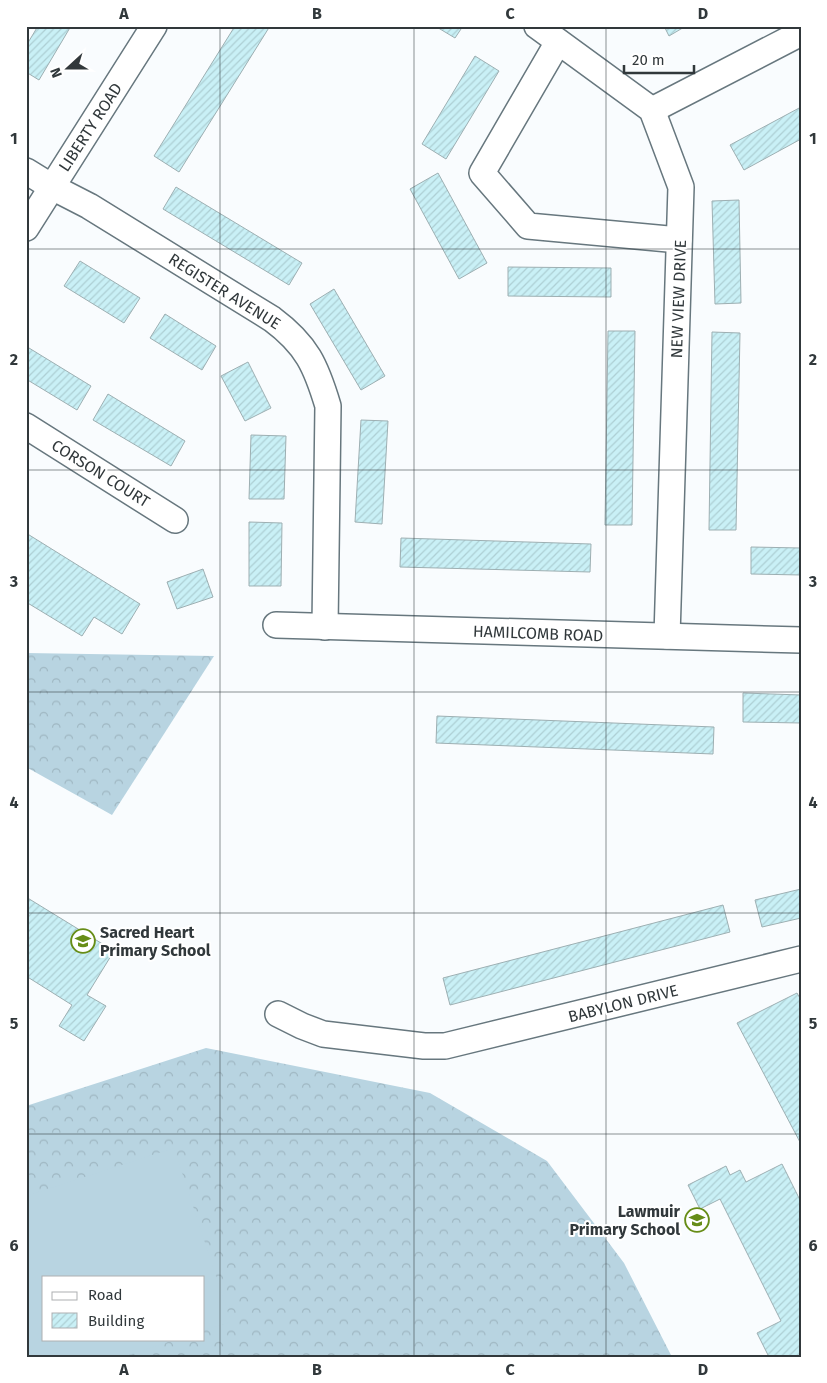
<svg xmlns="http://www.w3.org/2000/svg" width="827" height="1383" font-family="'Fira Sans',sans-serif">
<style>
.forest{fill:url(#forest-crowns);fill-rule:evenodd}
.garden{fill:#b8d4e1}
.building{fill:url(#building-hatch);stroke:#9dafb2}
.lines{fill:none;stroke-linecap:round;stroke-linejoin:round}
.minor-casing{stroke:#67777e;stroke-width:28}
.minor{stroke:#fff;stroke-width:25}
.grid{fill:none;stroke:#31383b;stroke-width:1;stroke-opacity:0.55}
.labels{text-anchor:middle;stroke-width:4;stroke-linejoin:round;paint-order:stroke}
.street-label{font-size:16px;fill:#31383b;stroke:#fff}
.poi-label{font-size:16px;font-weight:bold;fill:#31383b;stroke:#fff;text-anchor:start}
.neatline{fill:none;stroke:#31383b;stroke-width:2}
.grid-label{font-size:16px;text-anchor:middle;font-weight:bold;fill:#31383b}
</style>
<defs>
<pattern id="forest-crowns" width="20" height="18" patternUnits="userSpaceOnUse" patternTransform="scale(1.25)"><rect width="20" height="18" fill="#b8d4e1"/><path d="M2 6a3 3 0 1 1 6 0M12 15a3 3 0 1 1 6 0" fill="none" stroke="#9fb7c2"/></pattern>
<pattern id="building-hatch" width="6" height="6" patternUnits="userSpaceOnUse" patternTransform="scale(1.25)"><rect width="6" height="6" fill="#c9f0f6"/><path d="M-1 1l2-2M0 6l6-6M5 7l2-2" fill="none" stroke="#adcfd4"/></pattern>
</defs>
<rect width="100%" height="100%" fill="#f9fcfe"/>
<g class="forest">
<path d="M26 653 214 656 112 815 26 767Z"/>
<path d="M206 1048 430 1093 547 1161 624 1263 672 1357H26V1106ZM44 1277H204V1339H44Z"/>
</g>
<path class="garden" d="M174 1148 231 1322 204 1330V1277H44V1339H177L123 1357H26V1196Z"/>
<g class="building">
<path d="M38 26H71L39 80 26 72V46Z"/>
<path d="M235 26H270L179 172 154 156Z"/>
<path d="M435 26H463L455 38Z"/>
<path d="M664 26H686L669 36Z"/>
<path d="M475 56 499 71 446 159 422 144Z"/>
<path d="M801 107V139L744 170 730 145Z"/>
<path d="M438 173 487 263 459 279 410 189Z"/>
<path d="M176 187 302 263 289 285 163 209Z"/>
<path d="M739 200 741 303 715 304 712 201Z"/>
<path d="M80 261 140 298 124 323 64 286Z"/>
<path d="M508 267 611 268V297L508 296Z"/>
<path d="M334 289 385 376 361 390 310 304Z"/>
<path d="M165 314 216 346 202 370 150 338Z"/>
<path d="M608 331H635L632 525H605Z"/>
<path d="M712 332 740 333 736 530H709Z"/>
<path d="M29 348 91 386 77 410 26 379V353Z"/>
<path d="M248 362 271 408 245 421 221 376Z"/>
<path d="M108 394 185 441 171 466 93 420Z"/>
<path d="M361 420 388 421 382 524 355 522Z"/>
<path d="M251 435 286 436 284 499H249Z"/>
<path d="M249 522 282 523 281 586H249Z"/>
<path d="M26 533 140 604 122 634 94 617 82 636 26 602Z"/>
<path d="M401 538 591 544 590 572 400 567Z"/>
<path d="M751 547 801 548V575L751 574Z"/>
<path d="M203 569 213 597 177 609 167 582Z"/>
<path d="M743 693 801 695V723L743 722Z"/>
<path d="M437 716 714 727 713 754 436 743Z"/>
<path d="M801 889V918L762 927 755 900Z"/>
<path d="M26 897 114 951 87 995 106 1006 84 1041 59 1026 72 1005 26 976Z"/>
<path d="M723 905 730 932 450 1005 443 978Z"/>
<path d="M797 993 801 1000V1144L737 1023Z"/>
<path d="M782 1164 801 1202V1357H769L757 1333 781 1321 720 1199 700 1209 688 1185 726 1166 730 1175 740 1170 746 1182Z"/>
</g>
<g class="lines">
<g class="minor-casing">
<g id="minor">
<path d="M537 26 652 110 681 187 667 636"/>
<path d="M558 42 482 173 528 226 679 240"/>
<path d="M652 110 801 33"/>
<path d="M26 171 52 187 89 206 272 319C307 345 316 366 328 406L325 627"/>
<path d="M26 228 154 26"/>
<path d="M26 426 175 520"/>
<path d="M276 625 801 640"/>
<path d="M278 1014 302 1026 323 1034 424 1046H445L801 959"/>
</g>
</g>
<use href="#minor" class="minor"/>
</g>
<path class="grid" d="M220 26V1357M414 26V1357M606 26V1357M26 249H801M26 470H801M26 692H801M26 913H801M26 1134H801"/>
<defs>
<g id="school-ring" transform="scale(1.25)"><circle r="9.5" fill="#fff" stroke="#678d17" stroke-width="1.5"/><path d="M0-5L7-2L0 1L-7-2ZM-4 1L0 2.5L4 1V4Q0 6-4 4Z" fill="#678d17"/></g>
</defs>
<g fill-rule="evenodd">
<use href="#school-ring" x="83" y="941"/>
<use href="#school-ring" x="697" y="1220"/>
</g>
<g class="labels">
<g class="street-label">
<text transform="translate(90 127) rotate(-57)" y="6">LIBERTY ROAD</text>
<text transform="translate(225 291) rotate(32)" y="6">REGISTER AVENUE</text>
<text transform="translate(678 299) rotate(-88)" y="6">NEW VIEW DRIVE</text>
<text transform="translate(101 473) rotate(32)" y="6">CORSON COURT</text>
<text transform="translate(538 633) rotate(2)" y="6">HAMILCOMB ROAD</text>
<text transform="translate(623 1003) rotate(-14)" y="6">BABYLON DRIVE</text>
</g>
<g class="poi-label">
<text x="100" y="938">Sacred Heart<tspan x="100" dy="18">Primary School</tspan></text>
<text x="680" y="1217" text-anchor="end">Lawmuir<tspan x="680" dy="18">Primary School</tspan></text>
</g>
</g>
<rect width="827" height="1383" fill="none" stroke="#ffffff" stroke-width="55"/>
<rect x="42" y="1276" width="162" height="65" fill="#ffffff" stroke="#adafb1"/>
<rect x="52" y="1292" width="25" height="8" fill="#ffffff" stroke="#adafb1"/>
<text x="88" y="1300" font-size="15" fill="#31383b">Road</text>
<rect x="52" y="1313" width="25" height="15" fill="url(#building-hatch)" stroke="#adafb1"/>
<text x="88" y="1326" font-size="15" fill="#31383b">Building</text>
<g transform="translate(68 68) rotate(249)" stroke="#ffffff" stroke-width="4" paint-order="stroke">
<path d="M0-4L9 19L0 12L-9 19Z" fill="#31383b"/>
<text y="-8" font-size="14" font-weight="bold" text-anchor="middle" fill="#31383b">N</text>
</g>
<path d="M624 65v8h70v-8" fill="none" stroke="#31383b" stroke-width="2.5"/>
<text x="632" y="65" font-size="15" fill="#31383b" stroke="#ffffff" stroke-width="4" paint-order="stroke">20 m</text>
<rect x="28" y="28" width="772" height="1328" class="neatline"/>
<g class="grid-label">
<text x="124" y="19">A</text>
<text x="317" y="19">B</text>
<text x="510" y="19">C</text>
<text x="703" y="19">D</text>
<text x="14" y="144">1</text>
<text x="813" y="144">1</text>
<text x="14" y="365">2</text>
<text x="813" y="365">2</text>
<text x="14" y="587">3</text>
<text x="813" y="587">3</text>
<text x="14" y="808">4</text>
<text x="813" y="808">4</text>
<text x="14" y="1029">5</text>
<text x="813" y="1029">5</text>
<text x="14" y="1251">6</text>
<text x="813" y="1251">6</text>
<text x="124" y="1375">A</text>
<text x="317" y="1375">B</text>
<text x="510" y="1375">C</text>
<text x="703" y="1375">D</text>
</g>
</svg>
